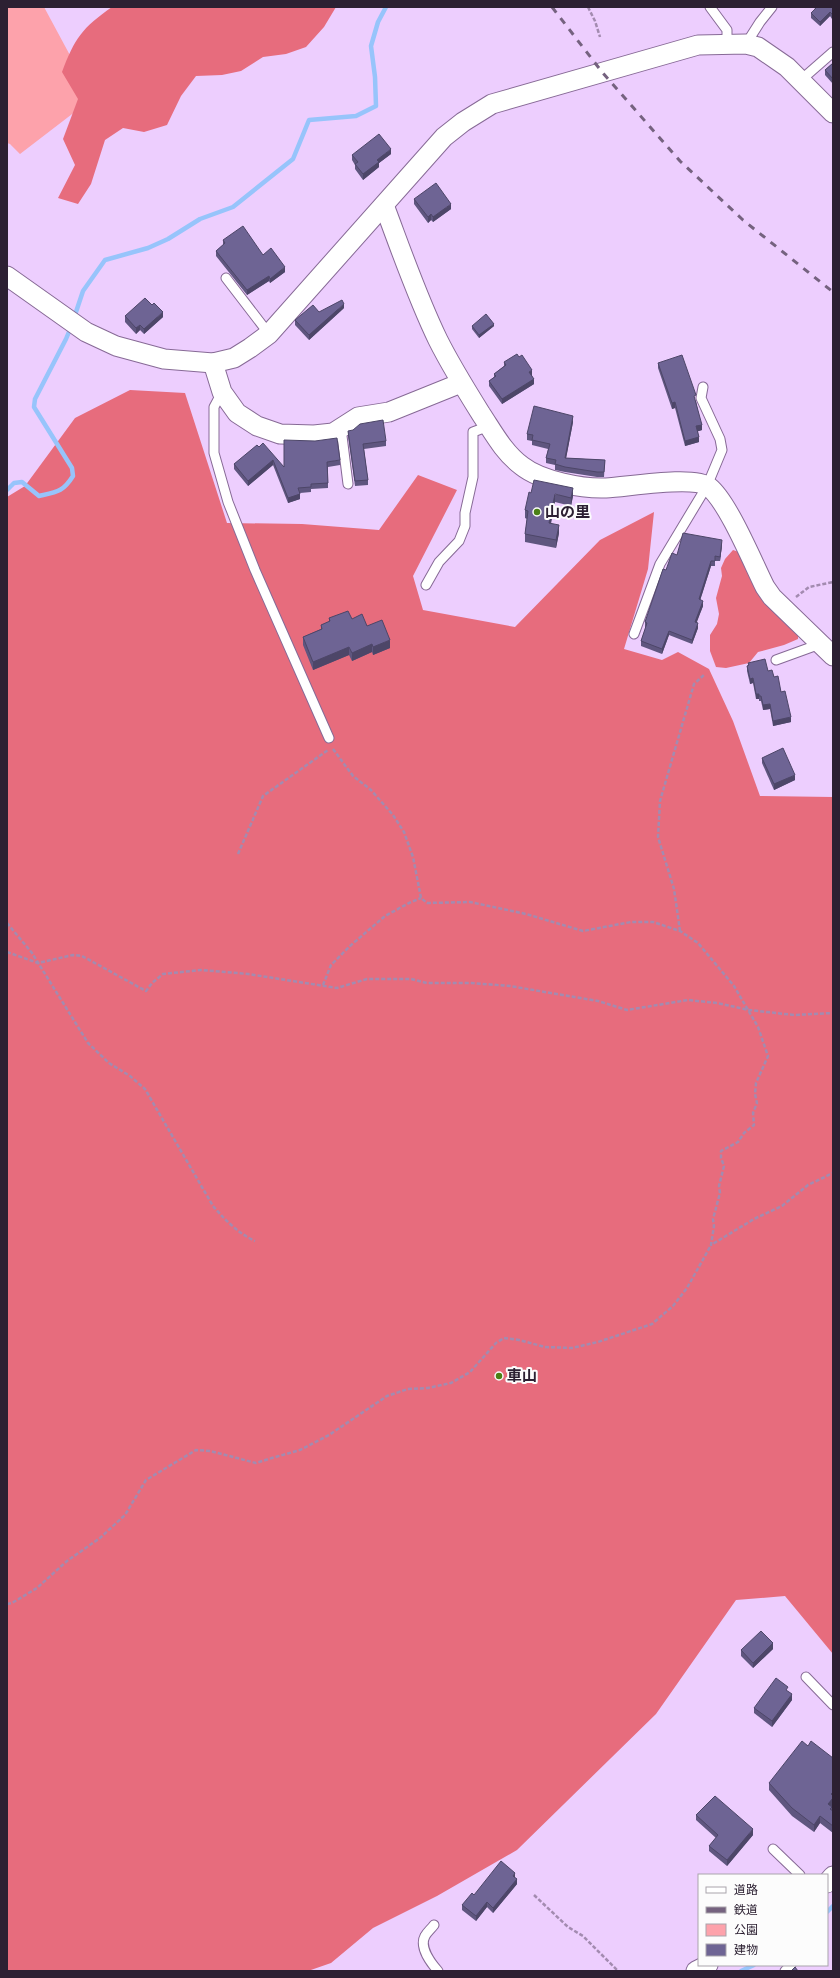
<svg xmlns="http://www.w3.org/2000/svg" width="840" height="1978" font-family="'Titillium Web','Noto Sans JP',sans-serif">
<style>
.green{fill:#fda2ab}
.forest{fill:#e76c7d}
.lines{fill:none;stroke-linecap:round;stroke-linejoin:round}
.stream{stroke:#97c4fb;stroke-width:4.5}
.service-casing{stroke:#876a96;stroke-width:11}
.minor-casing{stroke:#876a96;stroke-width:21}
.path{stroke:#a38bb0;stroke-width:2.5;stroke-dasharray:4 2;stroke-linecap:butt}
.service{stroke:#fff;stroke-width:9}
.minor{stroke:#fff;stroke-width:19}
.rail{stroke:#75627f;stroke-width:3;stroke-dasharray:7 7;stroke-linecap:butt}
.wall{fill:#5f567f}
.shaded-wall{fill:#4d4668}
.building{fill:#6e6494;stroke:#4d4668}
.poi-dot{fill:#4b8016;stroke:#fcfcfc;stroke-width:1.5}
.labels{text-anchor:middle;stroke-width:4;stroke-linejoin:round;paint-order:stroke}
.poi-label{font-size:15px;font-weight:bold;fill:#2c2032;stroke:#fcfcfc;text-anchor:start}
</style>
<rect width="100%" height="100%" fill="#edcefe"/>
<path class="green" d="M7 7H44L93 98 20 154 10 144 7 143Z"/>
<g class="forest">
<path d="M112 7H336L324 27 306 47 286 54 263 57 241 71 222 75 196 76 181 96 167 125 144 132 123 128 105 140 91 184 78 204 58 198 75 165 63 139 78 99 62 72C75 38 82 28 112 7Z"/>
<path d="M130 390 185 393 227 523 302 524 379 530 418 475 457 490 413 576 423 610 515 627 600 540 654 512 648 569 624 649 662 660 678 652 709 669 733 721 760 796 833 797V1654L785 1596 736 1600 656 1714 517 1850 437 1896 373 1928 331 1963 308 1971H7V497L25 486 75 418Z"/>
<path d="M733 550 742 553 798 631V639L784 645 758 652 749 663 726 668 716 667 710 651V635L717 624 719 614 716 598 722 576 721 568 725 559Z"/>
</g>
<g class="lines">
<g class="stream">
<path d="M74 318 83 291 105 260 148 248 168 239 200 219 233 207 293 159 309 120 356 116 376 106 375 77 371 46 378 22 386 7"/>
<path d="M7 490 14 483 22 482 39 496C57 492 63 492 73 476L72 468 34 407 35 399 66 339 71 327"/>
<path d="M827 1912 833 1906"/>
<path d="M741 1971 754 1965"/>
</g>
<g class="service-casing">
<g id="service">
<path d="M710 7 727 30V44"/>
<path d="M746 44 760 22 772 7"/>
<path d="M801 80 833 52"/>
<path d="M226 278 269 334"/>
<path d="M222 392 214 407V453L228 502 255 570 329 738"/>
<path d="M341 428 348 484"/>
<path d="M426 585 439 562 459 541 465 526V513L473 477V432L489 426"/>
<path d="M634 634 660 564 707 486 722 450 720 439 701 398 703 387"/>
<path d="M776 660 820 644"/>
<path d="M806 1677 833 1705"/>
<path d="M773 1849 800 1875"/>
<path d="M434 1925C431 1929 427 1932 425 1936 419 1947 431 1963 438 1971"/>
<path d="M785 1971 791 1965"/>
</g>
</g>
<g class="minor-casing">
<g id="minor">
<path d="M384 205C401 250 417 297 438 340 451 366 466 390 481 414 493 432 504 453 522 466 541 481 583 489 606 488 628 487 693 475 709 487 728 502 753 563 765 587L772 597 833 656"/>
<path d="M7 276 86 332 116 346 164 359 213 363 234 358 250 348 269 334 444 137 463 122 492 104 698 45 746 44 758 47 787 67 833 113"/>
<path d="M213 363 222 392 237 413 257 426 280 434 314 435 333 433 358 417 389 412 461 383"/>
<path d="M827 1883 833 1876"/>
<path d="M696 1971 708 1965"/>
</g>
</g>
<g class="path">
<path d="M588 7 595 21 600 37"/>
<path d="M796 597 809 587 833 582"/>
<path d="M333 749 353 776 371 790 393 815 404 832 413 857 421 898 427 903 470 902 526 914 583 931 631 922H653L680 931 698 943 734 986 758 1027 768 1056 756 1083 755 1094 757 1103 753 1113 754 1125 744 1133 738 1142 721 1151V1158L724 1166 719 1186 720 1193 713 1219 714 1226 711 1245 754 1219 782 1206 808 1185 833 1173"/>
<path d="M238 854 263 796 328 750"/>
<path d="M7 923 32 953 88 1043 109 1063 130 1076 145 1089 213 1206C226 1221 238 1233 255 1241"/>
<path d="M680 931 674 889 658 837 660 801 694 684 705 674"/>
<path d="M7 952 38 963 73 955 82 956 146 991 152 983 163 974 201 970 248 974 337 988 367 979H411L427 983H471L510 986 598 1001 627 1010 688 1000 717 1003 749 1010 794 1015 833 1013"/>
<path d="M323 985 331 965 350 946 385 916 409 903 421 898"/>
<path d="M7 1604 12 1603 37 1588 67 1561 100 1538 125 1515 146 1480 196 1450 210 1451 256 1463 272 1458 300 1450 329 1435 387 1396 408 1389 428 1388 451 1383 470 1372 496 1343 504 1338 519 1340 545 1347 572 1348 598 1342 652 1324 673 1306 687 1288 711 1245"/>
<path d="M534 1895 568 1927 583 1936 618 1971"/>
</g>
<use href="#service" class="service"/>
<use href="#minor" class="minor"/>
<path class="rail" d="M552 7 602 72 680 161 743 220 833 292"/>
</g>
<g class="wall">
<path d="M814 7H833V18L832 19 830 16 820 26 811 18V13L815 9Z"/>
<path d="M833 63V84L825 75V70Z"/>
<path d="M391 154 379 163V167L363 180 355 169V165L352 160V155Z"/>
<path d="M414 199 451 209 433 222 431 220 428 223 414 204Z"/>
<path d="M223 240 263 255 285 272 270 283 269 281 247 295 216 256V251L223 245Z"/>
<path d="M344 308 309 340 295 325V320L319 312Z"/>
<path d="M125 316 163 317 144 334 140 330 136 334 125 322Z"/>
<path d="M472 326H494L479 338 472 329Z"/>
<path d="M504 362 532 375 534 384 502 404 489 386V381L494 377V374L504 366Z"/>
<path d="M658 363 696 401 702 430 698 431 699 442 685 446 675 408 672 409 658 368Z"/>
<path d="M573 422 566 458 605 460 604 477H597L565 472 555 470V465L546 463V458L548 449 532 445V441L527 440V434Z"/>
<path d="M348 431 386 441V446L364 449 368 480V485L355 486 348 436Z"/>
<path d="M259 447 284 467 340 460V465L328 467V488L311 489V492L300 493V499L288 503 273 465 248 486 234 469V464Z"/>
<path d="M531 493 573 496 571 506 555 502 551 524 559 533 556 548 525 542V534L527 519 525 518V510Z"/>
<path d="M722 545 720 561H715V566H711L700 600 703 606 696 623 698 628 692 644 669 635 662 654 641 646V641L646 627H645V622L666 570 677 555Z"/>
<path d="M329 618 352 619 367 626 390 648 373 655 372 652 352 661 349 655 313 670 303 645V637L321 629V625L329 622Z"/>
<path d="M748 663 768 671 774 677 781 692 791 722 773 726 770 709 763 710 761 701H759V699H756L753 683 750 684 747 671V666H748Z"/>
<path d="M762 758 795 780 774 790 762 763Z"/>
<path d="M773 1649 753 1668 741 1656V1650Z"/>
<path d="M788 1692 792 1700 772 1727 754 1713V1708Z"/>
<path d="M769 1783 833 1805 832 1807V1811H833V1833L820 1823 814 1832 792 1816 769 1790Z"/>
<path d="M696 1815 753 1835 727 1866 709 1851V1846L716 1838 696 1820Z"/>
<path d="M515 1878 517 1884 493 1913 487 1907 476 1921 462 1910V1905L474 1895Z"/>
</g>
<g class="shaded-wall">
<path d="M830 12V16L820 26V22Z"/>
<path d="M391 149V154L379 163V167L363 180V174L377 160Z"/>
<path d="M451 204V209L433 222V217Z"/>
<path d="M431 214V220L428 223V217Z"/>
<path d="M285 267V272L270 283V279Z"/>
<path d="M269 276V281L247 295V290Z"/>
<path d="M344 304V308L309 340V335Z"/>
<path d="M163 312V317L144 334V329Z"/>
<path d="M494 324V326L479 338V335Z"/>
<path d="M140 325V330L136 334V328Z"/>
<path d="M532 370V375L529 377V372Z"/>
<path d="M534 379V384L502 404V399Z"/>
<path d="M675 402V408L672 409V403Z"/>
<path d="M573 416V422L565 464V458Z"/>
<path d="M702 425V430L696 432V426Z"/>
<path d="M699 437V442L685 446V441Z"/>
<path d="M273 460V465L248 486V481Z"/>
<path d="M573 488V496L571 506V498Z"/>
<path d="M300 494V499L288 503V498Z"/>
<path d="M555 494V502L549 531V523Z"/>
<path d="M559 525V533L556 548V540Z"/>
<path d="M722 540V545L720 561V557Z"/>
<path d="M711 561V566L699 604V599Z"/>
<path d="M703 601V606L695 627V622Z"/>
<path d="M698 623V628L692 644V640Z"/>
<path d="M669 631V635L662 654V649Z"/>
<path d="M390 640V648L373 655V647Z"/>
<path d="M372 644V652L352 661V653Z"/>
<path d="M349 647V655L313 670V662Z"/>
<path d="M753 678V683L750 684V679Z"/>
<rect x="756" y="694" width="3" height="5"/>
<path d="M770 704V709L763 710V705Z"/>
<path d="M791 717V722L773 726V721Z"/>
<path d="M795 775V780L774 790V784Z"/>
<path d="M773 1643V1649L753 1668V1663Z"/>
<path d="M792 1694V1700L772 1727V1721Z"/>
<path d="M833 1792V1805L828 1811V1804L831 1794Z"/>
<path d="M820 1816V1823L814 1832V1825Z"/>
<path d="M753 1829V1835L727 1866V1860Z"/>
<path d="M515 1873V1878L513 1881V1876Z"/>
<path d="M517 1879V1884L493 1913V1908Z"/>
<path d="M487 1902V1907L476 1921V1916Z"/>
</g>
<g class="building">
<path d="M817 7H833V14H832L830 12 820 22 811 13Z"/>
<path d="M833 63V79L825 70Z"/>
<path d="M379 134 391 149 377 160 379 162 363 174 355 164 358 162 352 155Z"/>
<path d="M436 183 451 204 433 217 431 214 428 217 414 199Z"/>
<path d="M243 226 263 255 271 248 285 267 270 279 269 276 247 290 216 251 225 243 223 240Z"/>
<path d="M145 298 152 305 154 303 163 312 144 329 140 325 136 328 125 316Z"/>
<path d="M342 300 344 304 309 335 295 320 313 305 319 312Z"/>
<path d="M486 314 494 324 479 335 472 326Z"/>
<path d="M517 354 519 357 522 355 532 370 529 372 534 379 502 399 489 381 496 376 494 374 506 365 504 362Z"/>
<path d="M682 355 696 395 694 396 702 425 696 426 699 437 685 441 675 402 672 403 658 363Z"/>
<path d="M534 406 573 416 565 458 605 460 604 472H597L565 467 555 464 556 460 546 458 550 444 532 440 533 435 527 434Z"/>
<path d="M383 420 386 441 363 444 368 480 355 481 348 431 353 430 360 424Z"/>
<path d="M337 438 340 460 327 462 328 483 311 484V487L298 488 300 494 288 498 273 460 248 481 234 464 257 445 259 447 263 443 284 467V440L315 441Z"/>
<path d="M534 480 573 488 571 498 555 494 549 523 559 525 556 540 525 534 528 511 525 510 529 492 531 493Z"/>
<path d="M683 533 722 540 720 557 715 556V561H711L699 599 703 601 695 622 698 623 692 640 669 631 662 649 641 641 647 623 645 622 663 569 666 570 672 553 677 555Z"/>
<path d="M348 611 352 619 362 614 367 626 382 620 390 640 373 647 372 644 352 653 349 647 313 662 303 637 322 629 321 625 330 621 329 618Z"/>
<path d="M765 659 768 671 772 670 774 677 778 676 781 692 785 691 791 717 773 721 770 704 763 705 761 696H759V694H756L753 678 750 679 747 666 749 665 748 663Z"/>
<path d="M783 748 795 775 774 784 762 758Z"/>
<path d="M761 1631 773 1643 753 1663 741 1650Z"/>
<path d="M776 1678 788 1687 786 1690 792 1694 772 1721 754 1708Z"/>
<path d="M802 1741 808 1746 811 1741 833 1758V1792L831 1794 833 1796V1798L828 1804 832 1807 830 1809 833 1811V1826L820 1816 814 1825 792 1808 769 1783Z"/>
<path d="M715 1796 753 1829 727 1860 709 1846 718 1835 696 1815Z"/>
<path d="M501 1861 515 1873 513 1876 517 1879 493 1908 487 1902 476 1916 462 1905 472 1893 474 1895Z"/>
<path d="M795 1967 798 1971H791Z"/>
</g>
<g class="poi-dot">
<circle cx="537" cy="512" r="4"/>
<circle cx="499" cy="1376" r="4"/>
</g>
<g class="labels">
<g class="poi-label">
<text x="545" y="517">山の里</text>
<text x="507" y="1381">車山</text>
</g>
</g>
<rect width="840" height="1978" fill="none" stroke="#2c2032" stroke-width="16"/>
<rect x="698" y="1874" width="130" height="92" fill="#fcfcfc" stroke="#a9a4ab"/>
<rect x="706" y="1887" width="20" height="6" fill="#ffffff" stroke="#a9a4ab"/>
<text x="734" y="1894" font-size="12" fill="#2c2032">道路</text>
<rect x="706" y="1907" width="20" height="6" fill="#75627f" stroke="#a9a4ab"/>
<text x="734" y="1914" font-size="12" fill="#2c2032">鉄道</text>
<rect x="706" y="1924" width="20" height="12" fill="#fda2ab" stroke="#a9a4ab"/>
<text x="734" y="1934" font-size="12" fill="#2c2032">公園</text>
<rect x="706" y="1944" width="20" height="12" fill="#6e6494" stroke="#a9a4ab"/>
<text x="734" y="1954" font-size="12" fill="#2c2032">建物</text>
</svg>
